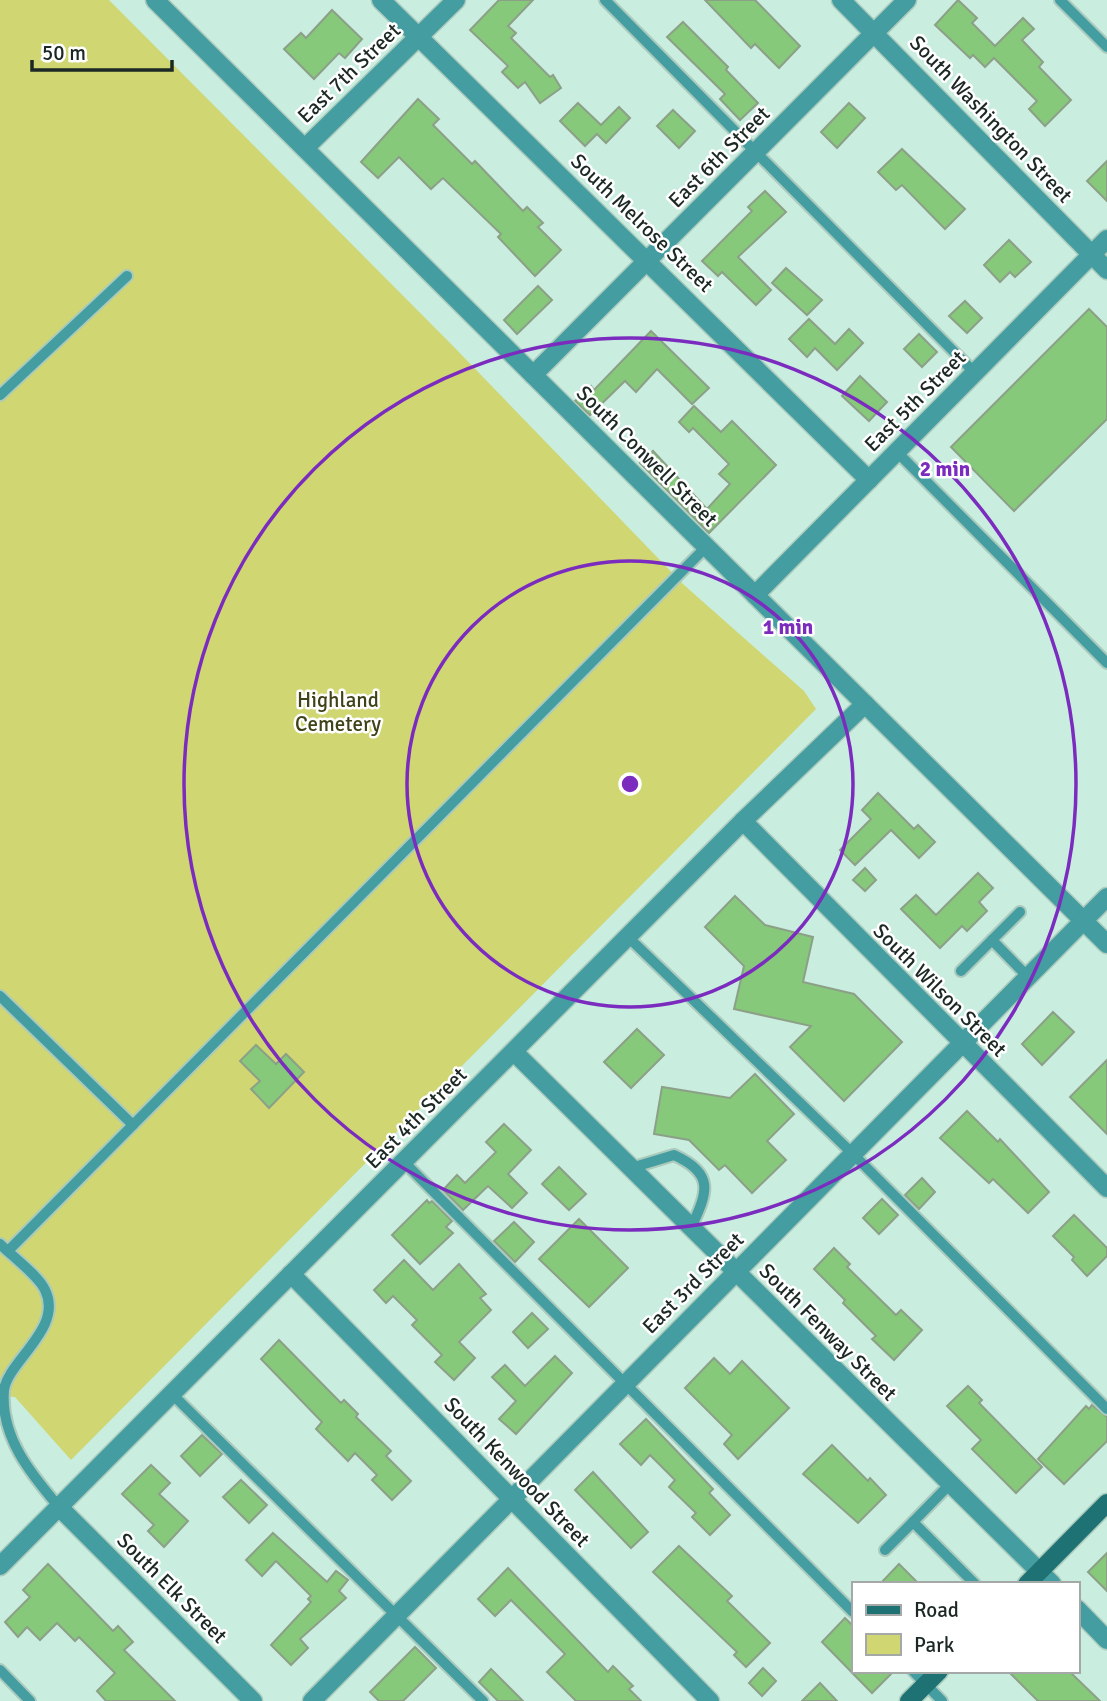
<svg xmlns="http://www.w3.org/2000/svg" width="1107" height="1701" font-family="Signika,sans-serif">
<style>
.green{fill:#cfd672}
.building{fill:#86c97a;stroke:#8ca088;stroke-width:2}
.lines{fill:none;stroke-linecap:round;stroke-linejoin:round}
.service-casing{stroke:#aacabd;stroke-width:14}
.minor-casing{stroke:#aacabd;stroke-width:21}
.secondary-casing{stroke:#aacabd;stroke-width:21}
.service{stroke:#449da0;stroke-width:10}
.minor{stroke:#449da0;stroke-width:18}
.secondary{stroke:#1e7274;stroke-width:18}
.ring{fill:none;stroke:#7b2cbf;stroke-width:3.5}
.labels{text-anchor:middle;stroke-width:5;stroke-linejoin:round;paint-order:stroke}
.street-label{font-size:21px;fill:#1b2823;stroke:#fff}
.park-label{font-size:21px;fill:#404217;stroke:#fff}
.centre{fill:#7b2cbf;stroke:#fff;stroke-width:3.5}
.ring-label{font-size:21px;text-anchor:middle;font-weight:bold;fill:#7b2cbf;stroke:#fff;stroke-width:5;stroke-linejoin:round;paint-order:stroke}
</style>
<rect width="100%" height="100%" fill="#c9eddf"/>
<path class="green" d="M0 0H109L453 346 684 585 804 691 816 709 71 1460 15 1397 0 1396Z"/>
<g class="building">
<path d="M499 0H533L508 26 516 33 511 38 550 77 553 75 561 88 540 103 525 82 518 88 502 72 508 66 470 30Z"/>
<path d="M705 0H755L800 46 779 68 755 44 751 48Z"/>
<path d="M958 0 977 18 972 23 995 46 1023 18 1034 29 1022 40 1043 62 1039 67 1071 100 1045 126 1029 109 1037 101 994 58 985 67 973 55 970 58 935 25Z"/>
<path d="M332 10 362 39 345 58 339 53 314 79 284 49 301 33 306 38Z"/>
<path d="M683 22 728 67 726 70 758 103 740 120 720 99 725 94 667 37Z"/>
<path d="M418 99 439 119 433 125 472 164 475 161 523 211 527 207 543 223 538 227 561 250 535 276 498 237 501 234 443 178 431 189 399 157 378 178 361 162Z"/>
<path d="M578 103 601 125 619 107 630 118 606 143 597 134 585 146 560 121Z"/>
<path d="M849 103 865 118 837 148 821 132Z"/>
<path d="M673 110 695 131 679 148 657 126Z"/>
<path d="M902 149 965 209 945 229 902 185 896 190 878 172Z"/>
<path d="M1107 161V201L1087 181Z"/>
<path d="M765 191 786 212 738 257 771 290 756 305 722 272 718 276 702 261 752 211 748 207Z"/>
<path d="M1009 240 1031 262 1015 277 1010 272 1000 282 984 265Z"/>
<path d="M786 268 822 300 807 315 772 283Z"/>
<path d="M538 286 552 300 517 334 504 320Z"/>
<path d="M965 301 982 318 967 333 949 316Z"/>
<path d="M1089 309 1107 327V419L1014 511 951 447Z"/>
<path d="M809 319 835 344 849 329 863 343 837 370 815 348 807 357 789 339Z"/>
<path d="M651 331 709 388 692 404 657 369 636 392 625 381 590 415 575 401 591 386 594 390Z"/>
<path d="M919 334 937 352 922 367 904 349Z"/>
<path d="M860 376 887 402 869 421 842 396Z"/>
<path d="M694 406 721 432 732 421 776 465 709 533 640 463 653 451 707 509 730 484 719 474 729 464 693 428 689 432 679 422Z"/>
<path d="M878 793 914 829 918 825 935 842 919 858 891 830 855 865 840 850 871 819 862 810Z"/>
<path d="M865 868 876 880 865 891 853 880Z"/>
<path d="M978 873 993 888 979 902 987 911 967 931 962 926 940 948 901 909 916 895 936 915Z"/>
<path d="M735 896 765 925 813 937 803 982 854 994 902 1042 844 1101 790 1047 811 1026 734 1009 744 966 705 927Z"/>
<path d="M1053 1012 1074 1032 1042 1065 1022 1044Z"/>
<path d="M637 1029 664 1055 631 1088 604 1062Z"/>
<path d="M256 1045 276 1064 286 1054 304 1072 269 1108 251 1089 260 1081 240 1061Z"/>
<path d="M1107 1060V1134L1070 1097Z"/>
<path d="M755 1074 794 1114 767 1141 786 1160 752 1193 725 1165 719 1170 689 1140 654 1134 662 1087 730 1098Z"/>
<path d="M967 1111 998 1142 1000 1139 1049 1192 1028 1213 993 1179 989 1183 940 1138Z"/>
<path d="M504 1124 531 1150 508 1174 527 1193 512 1208 488 1186 463 1210 443 1190 457 1175 465 1183 496 1152 486 1142Z"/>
<path d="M559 1167 586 1194 569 1210 542 1184Z"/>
<path d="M922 1178 935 1192 919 1209 905 1195Z"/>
<path d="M882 1199 898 1215 879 1234 863 1218Z"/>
<path d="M427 1200 429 1203 432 1201 452 1221 446 1227 453 1233 420 1264 392 1235Z"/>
<path d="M1074 1215 1107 1248V1256L1087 1276 1072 1260 1074 1257 1053 1236Z"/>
<path d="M579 1219 628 1268 589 1307 539 1259Z"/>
<path d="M514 1222 534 1242 515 1262 494 1241Z"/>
<path d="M834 1248 850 1264 847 1267 896 1315 901 1310 922 1330 894 1360 872 1339 876 1336 843 1303 845 1300 814 1269Z"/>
<path d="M404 1260 433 1290 459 1264 486 1294 480 1298 491 1310 459 1342 475 1358 454 1380 435 1362 442 1355 412 1325 417 1320 393 1296 386 1303 374 1290Z"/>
<path d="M532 1313 548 1329 528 1348 513 1332Z"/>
<path d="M279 1340 341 1403 344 1400 358 1414 356 1417 391 1451 386 1456 411 1481 392 1500 372 1480 377 1475 355 1453 348 1461 316 1429 322 1422 261 1359Z"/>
<path d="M555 1356 572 1373 516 1434 499 1419 516 1401 492 1377 505 1365 525 1386Z"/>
<path d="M714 1358 730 1374 742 1361 789 1408 738 1459 724 1444 732 1435 685 1388Z"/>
<path d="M968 1386 982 1400 979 1403 1042 1467 1016 1493 972 1449 981 1440 947 1406Z"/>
<path d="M1092 1405 1107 1417V1441L1064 1484 1038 1459 1086 1406 1089 1409Z"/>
<path d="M646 1419 713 1489 709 1493 730 1515 710 1535 692 1517 696 1513 669 1487 675 1480 650 1455 641 1465 620 1444Z"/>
<path d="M202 1435 222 1454 200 1476 181 1456Z"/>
<path d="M832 1445 868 1481 870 1478 886 1495 858 1523 803 1474Z"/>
<path d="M151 1465 170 1483 159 1494 188 1521 164 1547 148 1531 154 1525 122 1494Z"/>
<path d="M593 1472 648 1532 631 1548 575 1490Z"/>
<path d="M241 1480 267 1505 249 1523 223 1497Z"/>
<path d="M273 1533 327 1582 336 1571 348 1580 339 1591 346 1598 300 1639 308 1648 291 1665 271 1645 311 1602 308 1599 311 1596 276 1561 262 1576 246 1560Z"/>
<path d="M679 1546 732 1596 727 1601 770 1643 746 1667 734 1655 737 1652 653 1572Z"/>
<path d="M1107 1553V1591L1088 1572Z"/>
<path d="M48 1564 113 1631 118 1626 133 1642 124 1650 175 1701H106L97 1691 115 1673 79 1637 75 1641 57 1623 40 1640 27 1627 18 1637 5 1622 30 1597 23 1590Z"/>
<path d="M899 1564 919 1584H880Z"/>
<path d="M508 1568 608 1672 613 1666 633 1686 629 1689 641 1701H576L547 1672 565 1654 511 1600 495 1616 478 1599Z"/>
<path d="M845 1618 853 1626V1671H894L872 1693 822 1642Z"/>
<path d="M415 1647 436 1668 403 1701H379L370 1692Z"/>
<path d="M763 1668 776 1681 762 1696 749 1683Z"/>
<path d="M491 1669 523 1701H498L479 1682Z"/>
<path d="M1008 1671H1069L1100 1701H1038Z"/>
<path d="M820 1683 837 1701H802Z"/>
</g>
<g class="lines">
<g class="service-casing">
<g id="service">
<path d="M605 0 975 373"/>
<path d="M1060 0 1107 47"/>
<path d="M0 395 127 276"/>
<path d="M897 452 1107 663"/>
<path d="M1020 912 992 940 1027 976"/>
<path d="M628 937 852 1153 1107 1409"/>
<path d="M961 971 992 940"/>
<path d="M0 996 133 1125"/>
<path d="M404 1162 853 1612"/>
<path d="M631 1168 674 1155C716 1174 707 1193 691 1228"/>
<path d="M0 1244C11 1255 39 1276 45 1290 64 1328 8 1361 4 1390 0 1437 31 1474 59 1507"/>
<path d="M8 1251 706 547"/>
<path d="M172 1394 483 1701"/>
<path d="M950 1484 913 1522 975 1584"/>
<path d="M885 1550 913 1522"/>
<path d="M0 1670 30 1701"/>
<path d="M913 1671 942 1701"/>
</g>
</g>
<g class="minor-casing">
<g id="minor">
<path d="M155 0 1107 944"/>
<path d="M381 0 869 480"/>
<path d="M841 0 1107 270"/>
<path d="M305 148 456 0"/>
<path d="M533 375 907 0"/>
<path d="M755 595 1107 239"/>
<path d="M743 821 1107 1188"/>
<path d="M514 1052 1052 1584"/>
<path d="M291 1274 710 1701"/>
<path d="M59 1507 253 1701"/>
<path d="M0 1566 743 821 865 704"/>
<path d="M1077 1609 1107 1640"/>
<path d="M312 1701 1107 897"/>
</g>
</g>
<g class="secondary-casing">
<g id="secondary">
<path d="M1027 1584 1107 1503"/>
<path d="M909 1701 939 1671"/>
</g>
</g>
<use href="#service" class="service"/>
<use href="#minor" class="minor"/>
<use href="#secondary" class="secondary"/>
</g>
<g class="ring">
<circle cx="630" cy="784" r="223"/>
<circle cx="630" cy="784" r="446"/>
</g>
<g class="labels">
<g class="street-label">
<text transform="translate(349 73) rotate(-44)" y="7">East 7th Street</text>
<text transform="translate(991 119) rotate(46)" y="7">South Washington Street</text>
<text transform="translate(719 157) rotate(-45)" y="7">East 6th Street</text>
<text transform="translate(642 223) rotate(44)" y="7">South Melrose Street</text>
<text transform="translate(915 401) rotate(-45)" y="7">East 5th Street</text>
<text transform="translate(647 456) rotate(45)" y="7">South Conwell Street</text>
<text transform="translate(940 990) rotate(45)" y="7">South Wilson Street</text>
<text transform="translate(416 1118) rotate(-45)" y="7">East 4th Street</text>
<text transform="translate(693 1283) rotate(-45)" y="7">East 3rd Street</text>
<text transform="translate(828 1332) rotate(45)" y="7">South Fenway Street</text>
<text transform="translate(517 1472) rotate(46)" y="7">South Kenwood Street</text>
<text transform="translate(172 1588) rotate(45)" y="7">South Elk Street</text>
</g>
<g class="park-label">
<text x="338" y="707">Highland<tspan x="338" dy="24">Cemetery</tspan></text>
</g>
</g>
<circle cx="630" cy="784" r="10" class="centre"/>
<g class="ring-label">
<text x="945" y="476">2 min</text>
<text x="788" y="634">1 min</text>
</g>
<rect x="852" y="1582" width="228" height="91" fill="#ffffff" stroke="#a4a9a7" stroke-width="2"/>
<rect x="866" y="1605" width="35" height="10" fill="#1e7274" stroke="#a4a9a7" stroke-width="2"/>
<text x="914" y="1617" font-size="21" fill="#1b2823">Road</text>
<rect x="866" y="1634" width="35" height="21" fill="#cfd672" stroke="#a4a9a7" stroke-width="2"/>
<text x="914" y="1652" font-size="21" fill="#1b2823">Park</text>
<path d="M32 60v10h140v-10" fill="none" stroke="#1b2823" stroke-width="3.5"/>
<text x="42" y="60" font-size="21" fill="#1b2823" stroke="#ffffff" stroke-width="5" paint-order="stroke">50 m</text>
</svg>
